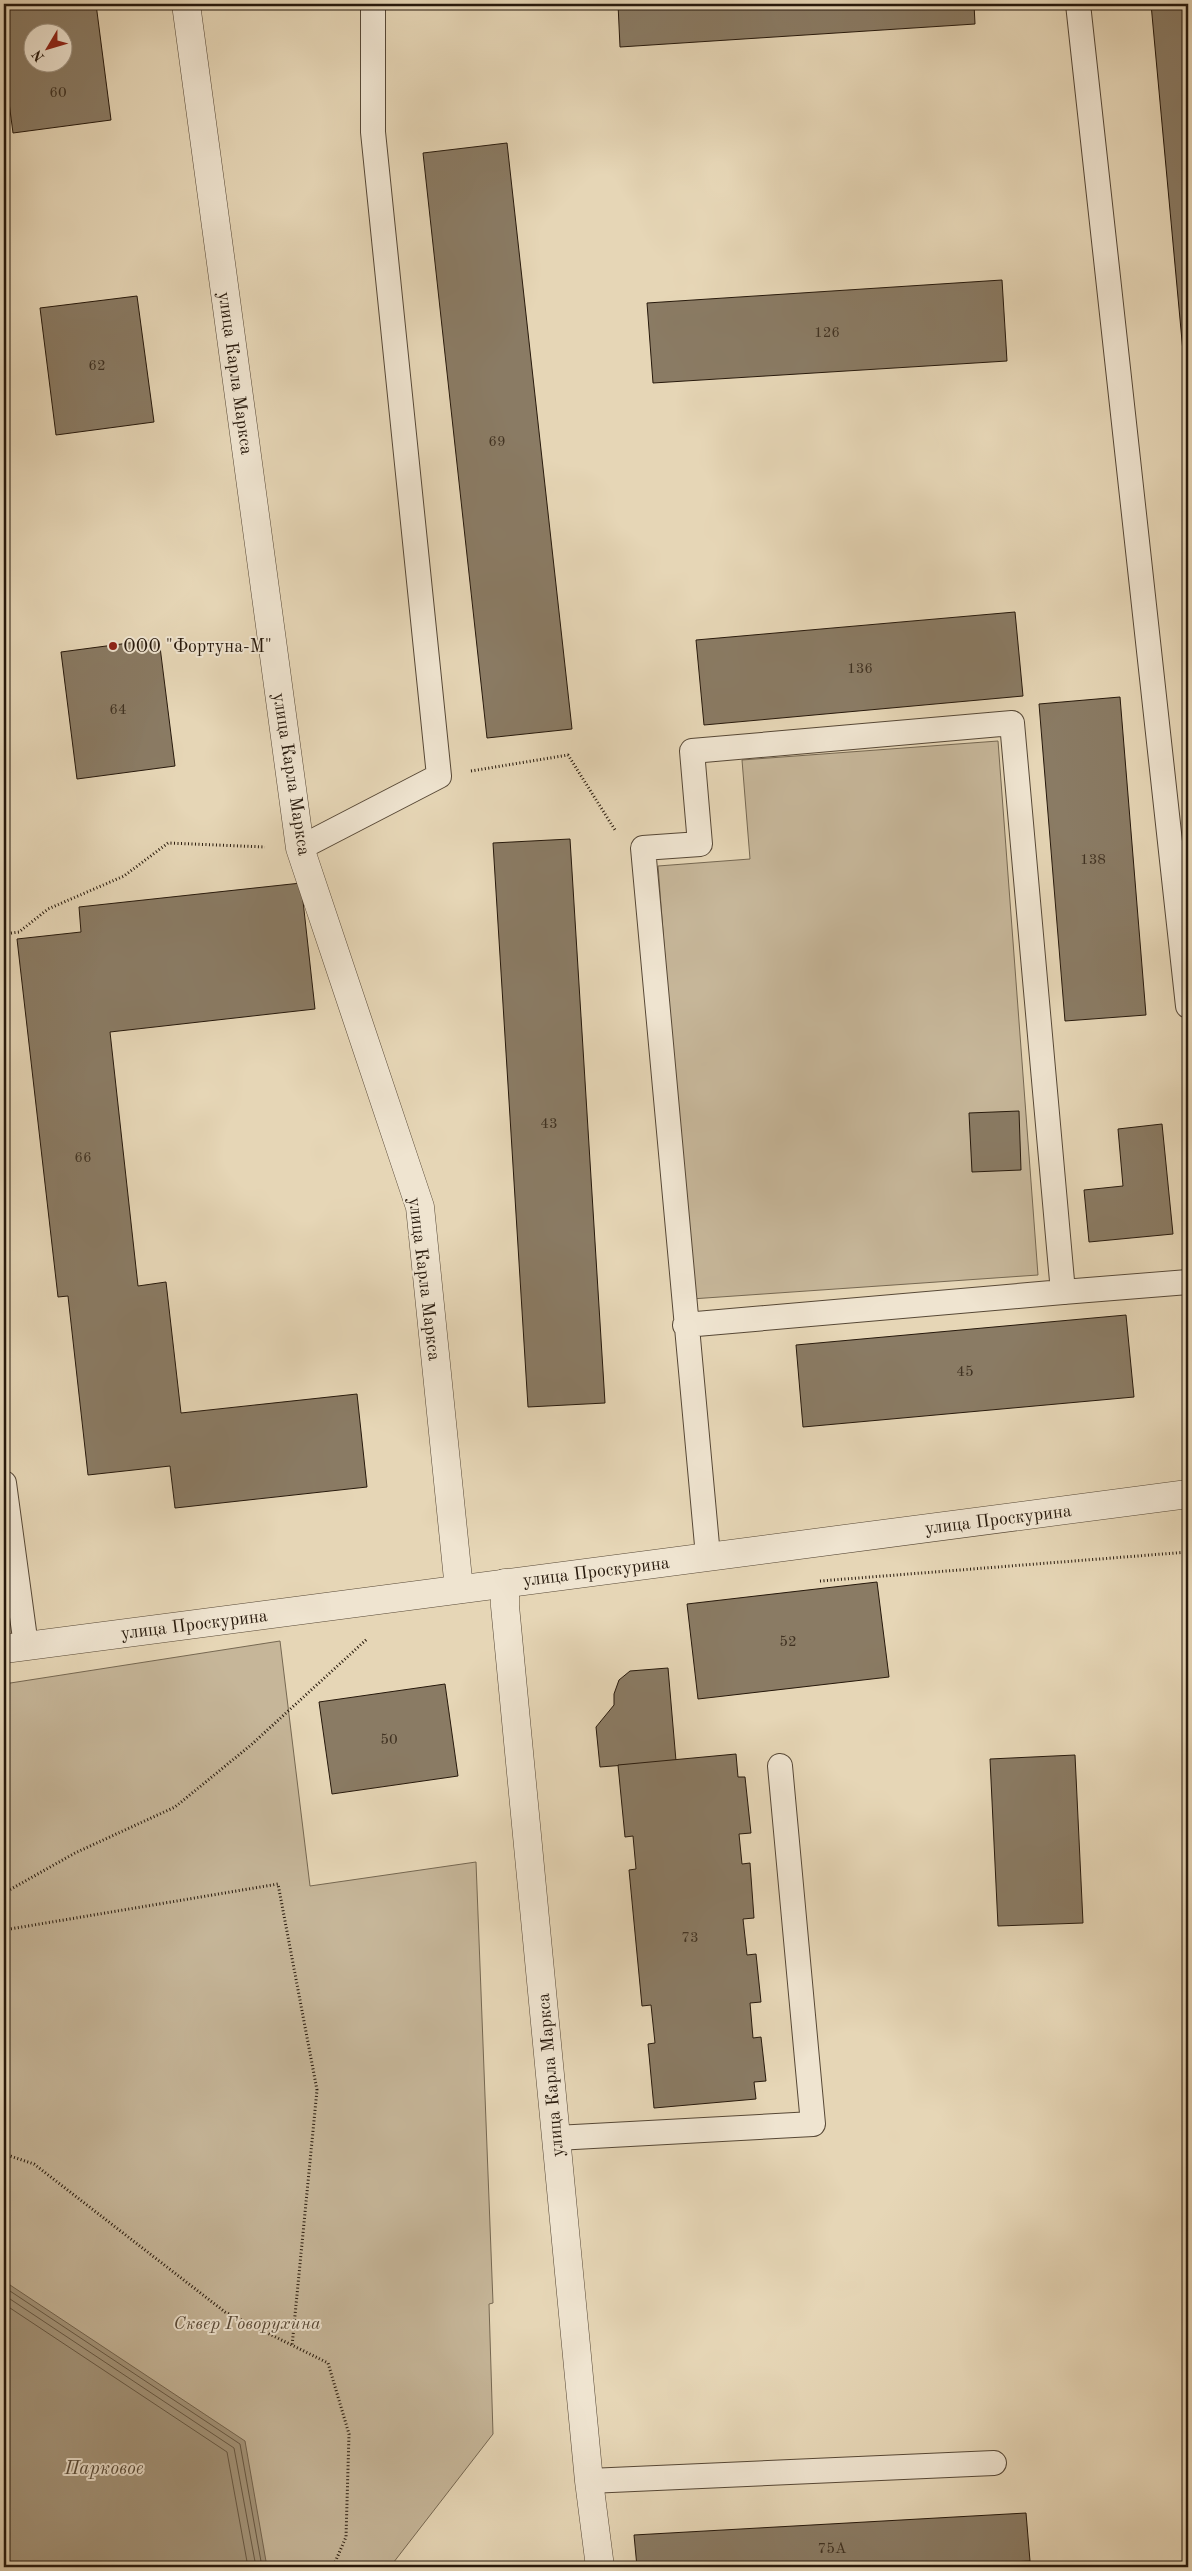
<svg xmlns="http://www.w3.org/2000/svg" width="1192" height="2571" font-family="'Old Standard TT',serif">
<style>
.green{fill:#c6b699;stroke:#766852}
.water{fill:#a5967c;stroke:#73644f}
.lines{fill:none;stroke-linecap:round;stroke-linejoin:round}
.shore{stroke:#665844;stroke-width:1}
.building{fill:#8a7b64;stroke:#27190c;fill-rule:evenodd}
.service-casing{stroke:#574836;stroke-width:26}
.minor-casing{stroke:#574836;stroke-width:29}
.tertiary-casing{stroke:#574836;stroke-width:29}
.path{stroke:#27190c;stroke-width:3;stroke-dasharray:1 2.5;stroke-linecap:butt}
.service{stroke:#efe4d0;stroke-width:24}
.minor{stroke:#efe4d0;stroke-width:28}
.tertiary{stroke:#efe4d0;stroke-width:28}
.poi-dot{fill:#8f2418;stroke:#efe4d0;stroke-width:2}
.labels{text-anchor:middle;stroke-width:4;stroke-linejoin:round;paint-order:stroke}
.number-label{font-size:15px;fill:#403222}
.street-label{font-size:18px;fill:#27190c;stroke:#efe4d0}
.poi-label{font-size:18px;fill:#27190c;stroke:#efe4d0;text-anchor:start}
.park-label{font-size:18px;font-style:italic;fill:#574836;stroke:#efe4d0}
.water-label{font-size:19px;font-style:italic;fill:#594b39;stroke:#efe4d0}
</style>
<rect width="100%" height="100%" fill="#e6d6b6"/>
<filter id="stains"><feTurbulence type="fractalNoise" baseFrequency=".004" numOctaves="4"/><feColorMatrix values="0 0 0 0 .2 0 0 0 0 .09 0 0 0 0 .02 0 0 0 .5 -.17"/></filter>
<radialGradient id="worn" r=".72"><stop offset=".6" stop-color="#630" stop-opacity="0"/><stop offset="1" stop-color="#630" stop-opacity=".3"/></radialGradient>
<g class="green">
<path d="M998 741 1038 1275 691 1299 658 866 750 859 742 760Z"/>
<path d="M280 1641 310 1886 476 1862 493 2303 489 2304 493 2434 390 2567H4V1684Z"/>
</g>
<path class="water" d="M4 2281 245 2441 267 2567H4Z"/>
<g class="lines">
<g class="shore">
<path d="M4 2287 240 2444 262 2567"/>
<path d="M4 2295 234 2448 256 2567"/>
<path d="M4 2304 227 2452 248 2567"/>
</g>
</g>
<g class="building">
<path d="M13 4H96L111 120 13 133 4 64V5ZM32 32H62V62H32Z"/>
<path d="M618 4H974L975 24 620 47Z"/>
<path d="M1151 4H1188V406Z"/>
<path d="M507 143 572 729 487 738 423 153Z"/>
<path d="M1002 280 1007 361 653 383 647 303Z"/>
<path d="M137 296 154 422 56 435 40 308Z"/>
<path d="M1015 612 1023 696 704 725 696 640Z"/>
<path d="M159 639 175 766 77 779 61 652Z"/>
<path d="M1120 697 1146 1015 1065 1021 1039 704Z"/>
<path d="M570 839 605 1403 528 1407 493 843Z"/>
<path d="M301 883 315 1009 110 1032 138 1286 166 1282 181 1413 357 1394 367 1487 175 1508 170 1466 88 1475 68 1296 58 1297 17 939 81 932 79 907Z"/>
<path d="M1019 1111 1021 1170 972 1172 969 1113Z"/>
<path d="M1162 1124 1173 1234 1089 1242 1084 1190 1123 1186 1118 1129Z"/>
<path d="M1126 1315 1134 1397 803 1427 796 1345Z"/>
<path d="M877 1582 889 1677 698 1699 687 1604Z"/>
<path d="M668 1668 676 1761 600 1767 596 1727 614 1705V1694L619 1680 630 1671Z"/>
<path d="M445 1684 458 1776 332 1794 319 1702Z"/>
<path d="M736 1754 738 1777H745L751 1833 739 1834 742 1864 750 1863 754 1918 743 1919 747 1955 756 1954 761 2002 750 2003 753 2038 761 2037 766 2081 754 2082 756 2099 654 2108 648 2044 655 2043 651 2005 642 2006 629 1870 636 1869 633 1836 625 1837 618 1765Z"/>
<path d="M1075 1755 1083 1923 998 1926 990 1759Z"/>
<path d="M1026 2513 1030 2561 911 2567H637L634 2535Z"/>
</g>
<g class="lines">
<g class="service-casing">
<g id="service">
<path d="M1078 4 1188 1006"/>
<path d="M300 848 439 776 373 132V4"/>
<path d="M1063 1292 1188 1282"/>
<path d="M685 1325 1063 1292 1012 723 692 751 700 844 643 848 708 1556"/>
<path d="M4 1483 26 1646"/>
<path d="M556 2138 813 2124 780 1766"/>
<path d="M589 2481 994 2463"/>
</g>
</g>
<g class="minor-casing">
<g id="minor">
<path d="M186 4 300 848 420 1207 459 1589"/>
<path d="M505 1583V1606L589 2481 600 2567"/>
</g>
</g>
<g class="tertiary-casing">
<path id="tertiary" d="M4 1649 1188 1494"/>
</g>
<g class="path">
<path d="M471 771 568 755 615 830"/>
<path d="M4 934 19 932 48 909 124 876 168 843 265 847"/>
<path d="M820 1581 1188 1552"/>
<path d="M4 1893 75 1853 175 1807 251 1745 367 1639"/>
<path d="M4 1930 278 1884 317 2090 292 2346"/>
<path d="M4 2154 34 2164 225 2312 328 2363 349 2434 346 2537 333 2567"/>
</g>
<use href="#service" class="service"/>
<use href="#minor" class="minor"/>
<use href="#tertiary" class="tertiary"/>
</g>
<circle class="poi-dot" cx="113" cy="646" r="5"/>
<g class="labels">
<g class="number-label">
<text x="58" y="97">60</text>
<text x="827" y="337">126</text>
<text x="97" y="370">62</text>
<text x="497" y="446">69</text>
<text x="860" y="673">136</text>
<text x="118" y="714">64</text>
<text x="1093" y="864">138</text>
<text x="549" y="1128">43</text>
<text x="83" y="1162">66</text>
<text x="965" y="1376">45</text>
<text x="788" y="1646">52</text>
<text x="389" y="1744">50</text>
<text x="690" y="1942">73</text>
<text x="832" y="2553">75А</text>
</g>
<g class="street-label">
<text transform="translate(236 373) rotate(82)" y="6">улица Карла Маркса</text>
<text transform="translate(292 774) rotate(81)" y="6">улица Карла Маркса</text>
<text transform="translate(425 1279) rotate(83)" y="6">улица Карла Маркса</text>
<text transform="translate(998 1519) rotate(-7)" y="6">улица Проскурина</text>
<text transform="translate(596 1571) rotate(-7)" y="6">улица Проскурина</text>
<text transform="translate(194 1624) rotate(-7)" y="6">улица Проскурина</text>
<text transform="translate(550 2075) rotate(-95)" y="6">улица Карла Маркса</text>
</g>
<g class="poi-label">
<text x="123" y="652">ООО "Фортуна-М"</text>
</g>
<g class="park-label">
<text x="247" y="2329">Сквер Говорухина</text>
</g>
<g class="water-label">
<text x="104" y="2474">Парковое</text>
</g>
</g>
<rect width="1192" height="2571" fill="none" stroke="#e6d6b6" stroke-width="20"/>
<rect x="5" y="5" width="1182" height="2561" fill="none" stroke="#27190c" stroke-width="2.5"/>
<rect x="10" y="10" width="1172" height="2551" fill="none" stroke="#27190c"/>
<g transform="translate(48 48) rotate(232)"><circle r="24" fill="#efe4d0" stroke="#9f9382"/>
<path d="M0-4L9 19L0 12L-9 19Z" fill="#8f2418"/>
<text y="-8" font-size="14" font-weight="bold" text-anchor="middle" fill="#27190c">N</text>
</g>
<rect width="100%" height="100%" filter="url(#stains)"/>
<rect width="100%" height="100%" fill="url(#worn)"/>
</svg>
